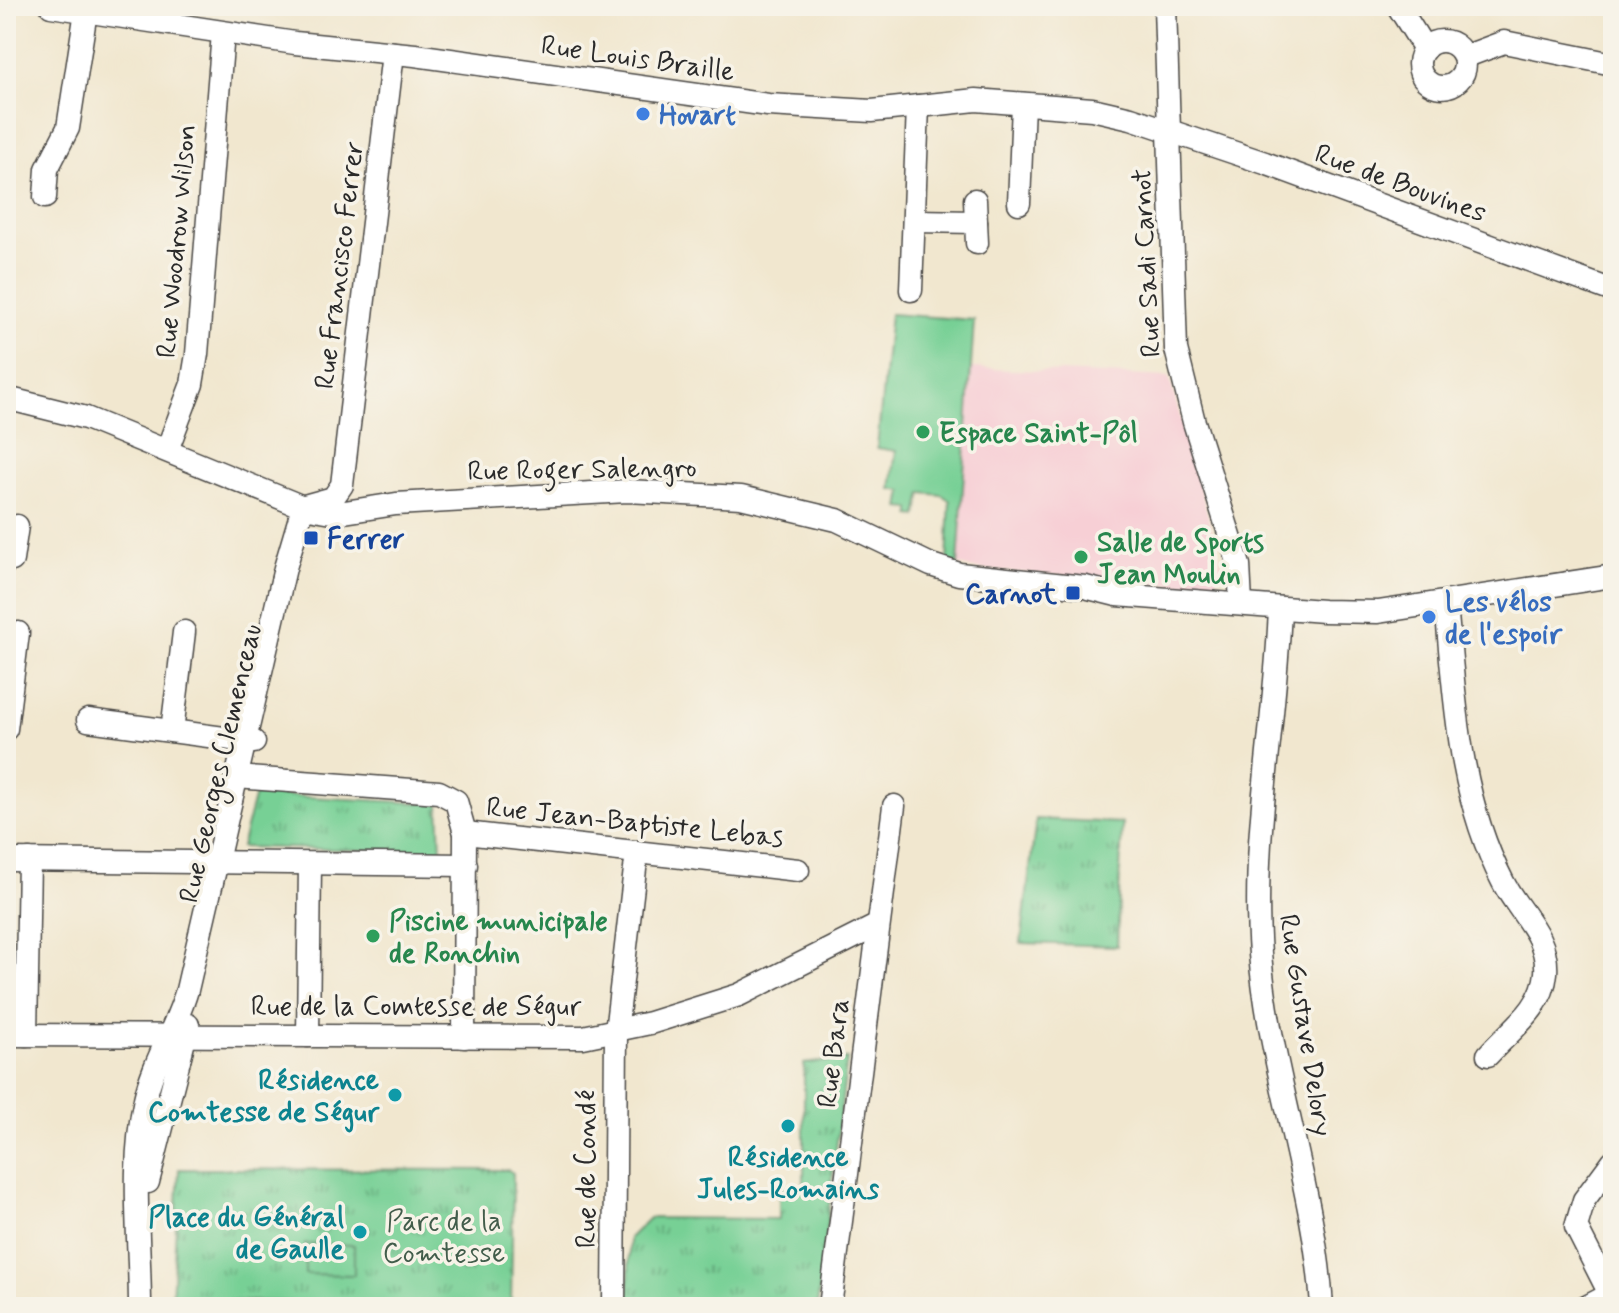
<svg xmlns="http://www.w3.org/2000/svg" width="1619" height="1313" font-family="Mynerve,sans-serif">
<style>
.built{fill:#f7cfd5}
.grass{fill:url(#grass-tufts);stroke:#517e60;stroke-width:2}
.garden{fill:#77d095;stroke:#517e60;stroke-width:2}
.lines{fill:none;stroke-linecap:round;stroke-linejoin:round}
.minor-casing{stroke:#494744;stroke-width:25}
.minor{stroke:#fff;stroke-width:22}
.shop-dot{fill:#3f7fe0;stroke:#f7f3e8;stroke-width:3}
.leisure-dot{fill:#2e9e5b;stroke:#f7f3e8;stroke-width:3}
.transit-dot{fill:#1a4fb4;stroke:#f7f3e8;stroke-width:3}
.culture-dot{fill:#0f9aa8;stroke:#f7f3e8;stroke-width:3}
.labels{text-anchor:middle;stroke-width:7;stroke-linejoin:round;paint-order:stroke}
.street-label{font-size:28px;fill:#2b2b2b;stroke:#f7f3e8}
.shop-label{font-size:28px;font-weight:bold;fill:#366cbe;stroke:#f7f3e8;text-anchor:start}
.leisure-label{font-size:28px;font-weight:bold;fill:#27864d;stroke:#f7f3e8;text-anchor:start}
.transit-label{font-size:28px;font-weight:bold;fill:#164399;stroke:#f7f3e8;text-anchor:start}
.culture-label{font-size:28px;font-weight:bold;fill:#0d838f;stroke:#f7f3e8;text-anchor:end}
.park-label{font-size:28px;fill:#425d4b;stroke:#f7f3e8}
</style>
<defs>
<pattern id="grass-tufts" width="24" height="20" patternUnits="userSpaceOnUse" patternTransform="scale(2)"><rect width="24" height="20" fill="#77d095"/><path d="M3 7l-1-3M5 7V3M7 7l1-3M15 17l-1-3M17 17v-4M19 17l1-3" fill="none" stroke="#62a97a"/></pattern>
</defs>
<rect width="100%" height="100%" fill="#f7f3e8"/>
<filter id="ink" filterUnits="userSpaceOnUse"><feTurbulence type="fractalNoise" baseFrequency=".0125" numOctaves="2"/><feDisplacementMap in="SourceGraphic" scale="16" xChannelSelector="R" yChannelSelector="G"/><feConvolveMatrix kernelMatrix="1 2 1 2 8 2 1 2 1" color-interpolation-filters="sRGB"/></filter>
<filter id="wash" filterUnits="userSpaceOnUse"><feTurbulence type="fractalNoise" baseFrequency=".006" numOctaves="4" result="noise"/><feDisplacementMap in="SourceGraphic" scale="32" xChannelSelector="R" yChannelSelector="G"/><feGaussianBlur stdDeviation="1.8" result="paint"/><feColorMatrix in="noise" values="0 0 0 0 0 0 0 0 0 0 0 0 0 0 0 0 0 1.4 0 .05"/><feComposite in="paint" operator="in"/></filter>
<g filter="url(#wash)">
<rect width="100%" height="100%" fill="#f1e7cf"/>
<path class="built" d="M971 368 1169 377 1221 562 1220 576 1212 583 1199 586 973 569 958 564Z"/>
<g class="grass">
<path d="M255 794 439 804 441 852 241 847Z"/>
<path d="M1036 819 1122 823 1117 946 1021 943Z"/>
<path d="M847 1059 817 1307H629V1238L649 1218 779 1219V1188H804V1064Z"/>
<path d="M179 1169 508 1170 513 1173 511 1306 172 1300Z"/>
</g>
<g class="garden">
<path d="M890 314 974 320 958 564 947 562 950 501 942 495 922 493 917 516 911 515V509L900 508 903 491 891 489 896 451 877 448Z"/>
<path d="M305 1244 354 1245V1275L305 1274Z"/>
</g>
</g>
<g filter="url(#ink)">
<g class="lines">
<g class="minor-casing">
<g id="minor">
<path d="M51 6 295 43 415 55 768 105 872 111 976 100 1092 109 1131 118 1265 163 1613 291"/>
<path d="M1165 6 1176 349 1194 422 1239 565 1241 604"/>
<path d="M1398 6 1425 49"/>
<circle cx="1442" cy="64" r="23"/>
<path d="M1464 57 1504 42 1613 64"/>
<path d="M45 197 47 169 68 128 86 11"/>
<path d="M975 200 977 243"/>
<path d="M1019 203 1023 104"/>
<path d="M914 221 976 222"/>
<path d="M911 290 918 106"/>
<path d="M6 398 86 418 303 507 338 513 396 504 627 491 741 497 837 520 931 565 959 574 1085 587 1117 595 1323 611 1378 612 1613 576"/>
<path d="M167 450 192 384 197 354 223 33"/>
<path d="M304 506 333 498 342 485 393 53"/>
<path d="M6 559 12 560 17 526"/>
<path d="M1446 604C1455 699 1458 795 1503 882 1518 912 1549 936 1546 973 1543 1009 1510 1030 1488 1055"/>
<path d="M1280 608C1276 722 1251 839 1260 954 1270 1073 1315 1188 1322 1307"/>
<path d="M88 720 254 742"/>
<path d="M6 729 18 633"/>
<path d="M172 731 184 632"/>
<path d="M236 777 439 792 456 801 465 833 464 1037"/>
<path d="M465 833 798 870"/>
<path d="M6 860 466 865"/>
<path d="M6 1035 583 1037 650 1023 739 995 878 925"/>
<path d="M26 1035 29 860"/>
<path d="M308 1036 310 864"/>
<path d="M148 1182 188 1025"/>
<path d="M1610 1294 1576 1227 1584 1200 1613 1161"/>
<path d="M140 1307C140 1239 130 1166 145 1099 153 1062 176 1028 187 990L285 568 303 507"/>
<path d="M614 1307 616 1032 637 852"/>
<path d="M830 1307 894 806"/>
<path d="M1586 1307 1613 1293"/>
</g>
</g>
<use href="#minor" class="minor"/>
</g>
</g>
<g class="shop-dot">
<circle cx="643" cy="114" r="8"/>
<circle cx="1429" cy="617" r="8"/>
</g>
<g class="leisure-dot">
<circle cx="923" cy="432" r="8"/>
<circle cx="1081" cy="557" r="8"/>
<circle cx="373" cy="936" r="8"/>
</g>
<g class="transit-dot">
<rect x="303" y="530" width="16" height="16" rx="4"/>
<rect x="1065" y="585" width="16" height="16" rx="4"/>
</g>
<g class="culture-dot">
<circle cx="395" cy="1095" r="8"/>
<circle cx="788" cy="1126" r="8"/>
<circle cx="360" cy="1232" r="8"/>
</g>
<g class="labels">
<g class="street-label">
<text transform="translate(638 57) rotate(8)" y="10">Rue Louis Braille</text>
<text transform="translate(1401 182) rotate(20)" y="10">Rue de Bouvines</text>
<text transform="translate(175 241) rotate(-85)" y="10">Rue Woodrow Wilson</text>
<text transform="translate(1145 263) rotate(-93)" y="10">Rue Sadi Carnot</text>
<text transform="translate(338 265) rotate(-83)" y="10">Rue Francisco Ferrer</text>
<text transform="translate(582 468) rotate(-1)" y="10">Rue Roger Salengro</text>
<text transform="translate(219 763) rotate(-77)" y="10">Rue Georges Clemenceau</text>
<text transform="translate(635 821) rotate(6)" y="10">Rue Jean-Baptiste Lebas</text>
<text x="416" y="1015">Rue de la Comtesse de Ségur</text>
<text transform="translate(1307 1025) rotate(81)" y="10">Rue Gustave Delory</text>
<text transform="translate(832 1053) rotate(-83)" y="10">Rue Bara</text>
<text transform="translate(585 1169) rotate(-90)" y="10">Rue de Condé</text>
</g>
<g class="shop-label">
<text x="659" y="124">Hovart</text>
<text x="1445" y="611">Les vélos<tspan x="1445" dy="32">de l'espoir</tspan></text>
</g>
<g class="leisure-label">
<text x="939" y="442">Espace Saint-Pôl</text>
<text x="1097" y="551">Salle de Sports<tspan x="1097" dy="32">Jean Moulin</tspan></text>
<text x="389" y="930">Piscine municipale<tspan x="389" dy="32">de Ronchin</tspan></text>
</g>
<g class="transit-label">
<text x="327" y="548">Ferrer</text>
<text x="1057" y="603" text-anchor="end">Carnot</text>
</g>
<g class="culture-label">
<text x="379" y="1089">Résidence<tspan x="379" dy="32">Comtesse de Ségur</tspan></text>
<text x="788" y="1166" text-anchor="middle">Résidence<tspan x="788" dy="32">Jules-Romains</tspan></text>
<text x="344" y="1226">Place du Général<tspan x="344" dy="32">de Gaulle</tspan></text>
</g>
<g class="park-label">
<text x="444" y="1230">Parc de la<tspan x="444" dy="32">Comtesse</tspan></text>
</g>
</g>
<rect width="1619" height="1313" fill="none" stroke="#f7f3e8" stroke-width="32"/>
</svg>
